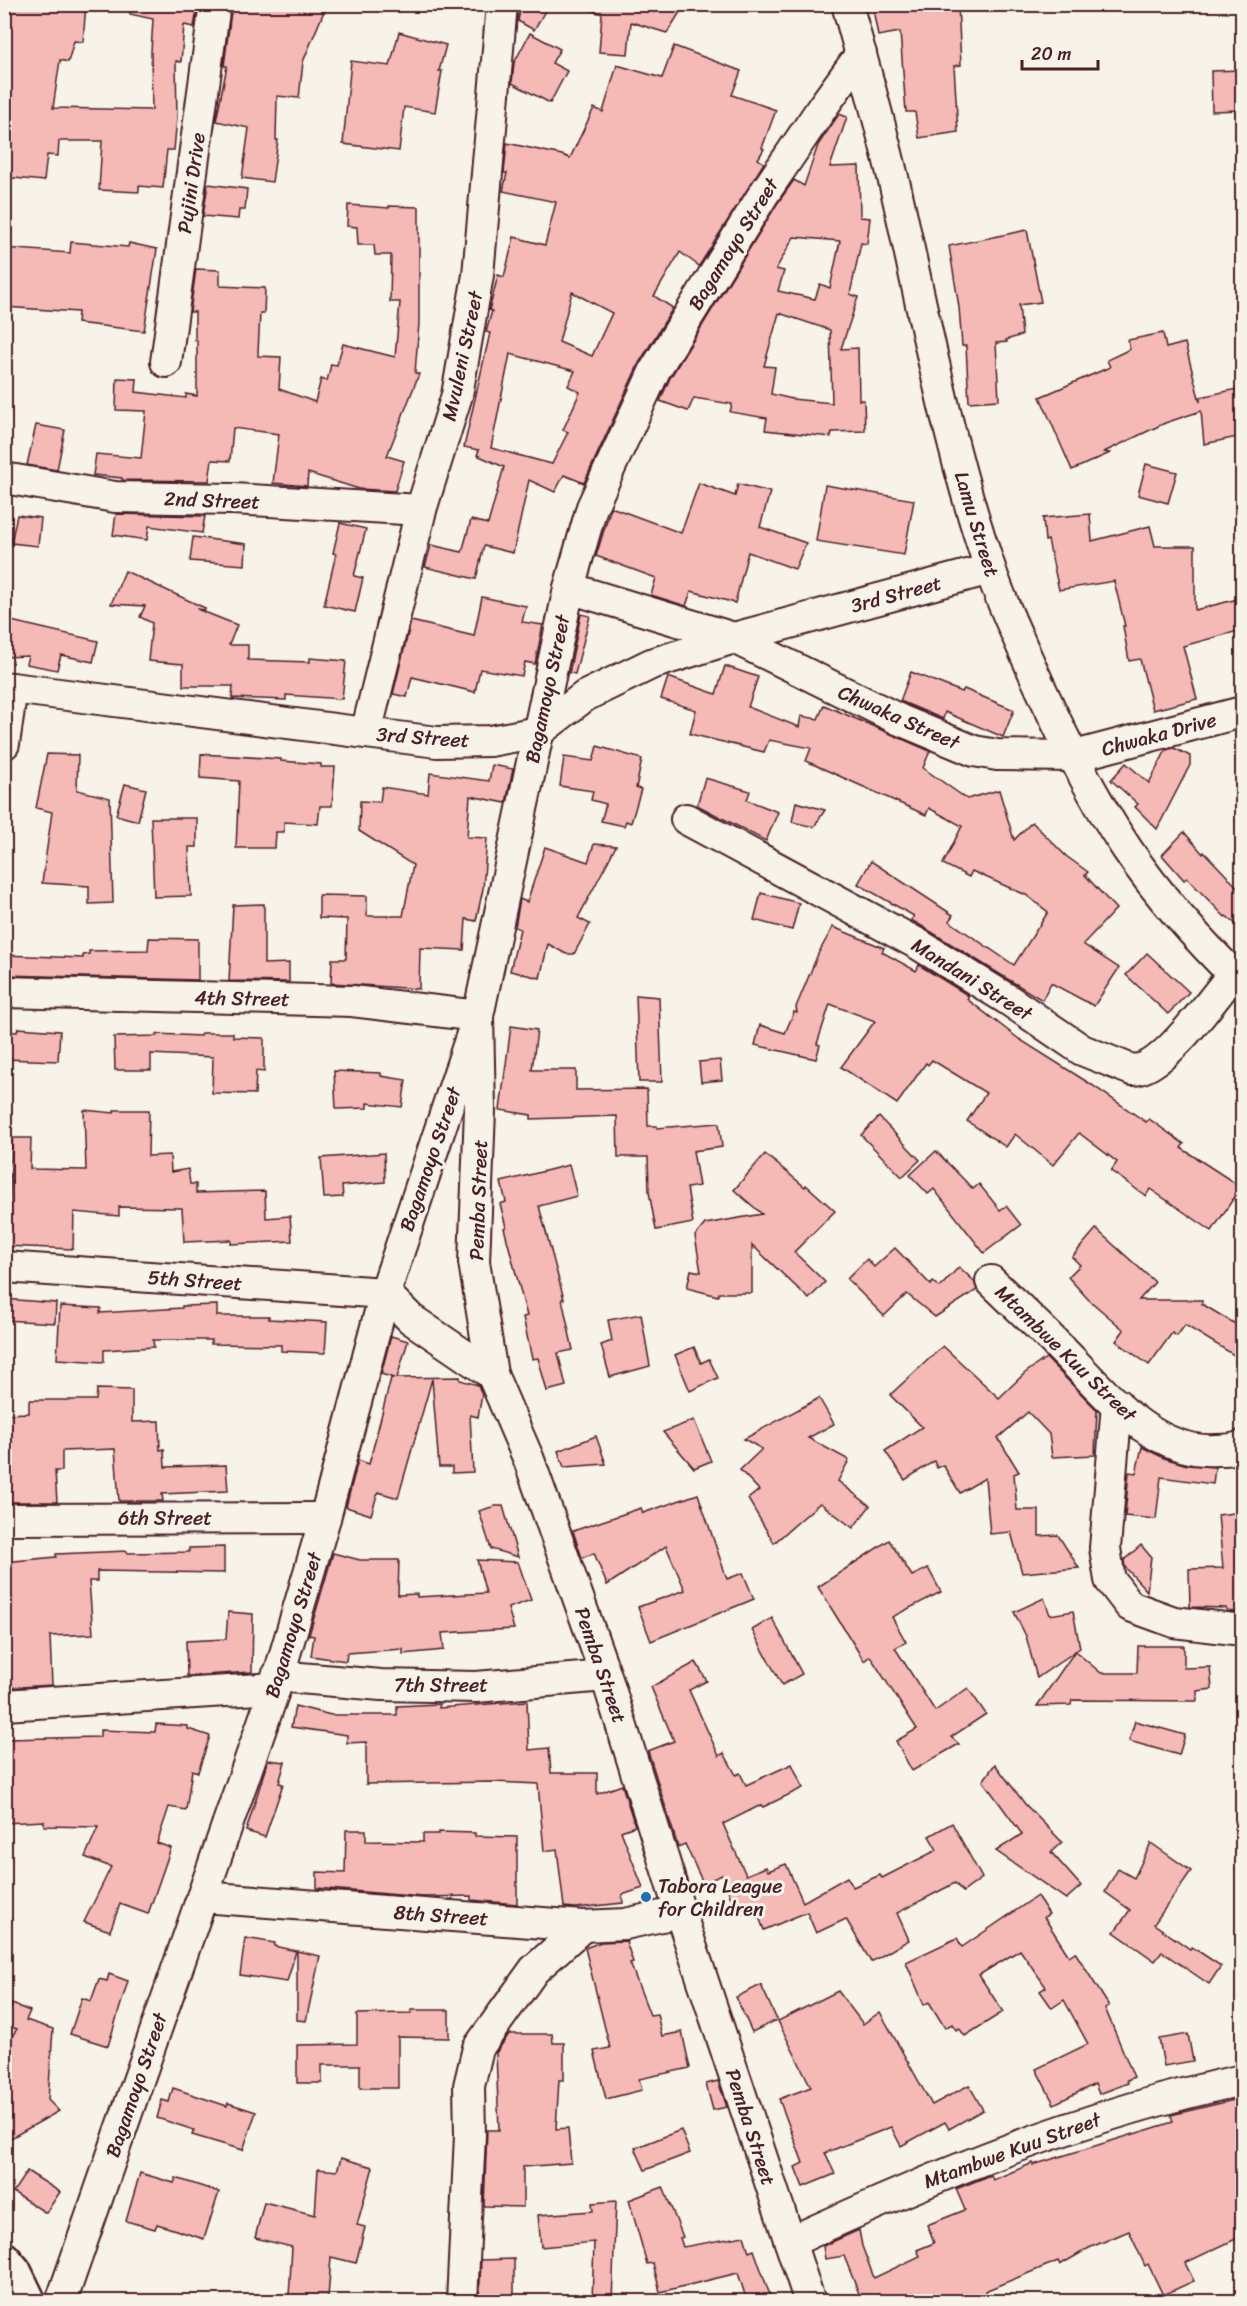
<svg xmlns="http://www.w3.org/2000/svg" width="1247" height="2306" font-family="Sriracha,sans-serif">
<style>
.building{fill:#f5b9b6;stroke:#4a1f2b;stroke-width:1.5;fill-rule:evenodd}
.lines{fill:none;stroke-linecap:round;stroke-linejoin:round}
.street-casing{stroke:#4a1f2b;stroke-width:34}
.highway-casing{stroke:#4a1f2b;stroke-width:38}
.street{stroke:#f7f3e8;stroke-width:30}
.highway{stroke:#f7f3e8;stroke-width:33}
.poi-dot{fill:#1f6fb2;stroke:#f7f3e8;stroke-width:2}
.labels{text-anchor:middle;stroke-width:6;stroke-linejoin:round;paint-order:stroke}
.street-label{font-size:20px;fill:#4a1f2b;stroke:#f7f3e8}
.poi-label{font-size:20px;fill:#4a1f2b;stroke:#f7f3e8;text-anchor:start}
</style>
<rect width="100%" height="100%" fill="#f7f3e8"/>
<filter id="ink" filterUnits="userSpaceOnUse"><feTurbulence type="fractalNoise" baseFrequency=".0167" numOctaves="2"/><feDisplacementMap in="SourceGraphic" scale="12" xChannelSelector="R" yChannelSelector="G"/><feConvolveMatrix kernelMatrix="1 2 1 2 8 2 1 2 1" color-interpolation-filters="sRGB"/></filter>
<g filter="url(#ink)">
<g class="building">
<path d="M12 4H86L83 42 74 41 68 62 60 60 53 108 152 110 151 52 153 19 130 14V4H198L194 27 184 25 181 62 176 61 177 118 174 150H167L163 188 139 186V192L99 190 102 141H59L58 156 47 155 44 181 4 177V43Z"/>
<path d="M232 4H327L303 62 299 98 277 96 276 140H278L272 182 242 178 249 128 216 121 227 66H224Z"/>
<path d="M521 4H549L534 30 518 21Z"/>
<path d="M590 4H685L667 33 631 22 628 54 599 52 602 14 590 10Z"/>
<path d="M872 4H958L961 65 954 66 958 132 919 138 915 112H906L900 32 878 36Z"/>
<path d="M399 32 446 45 439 71H442L435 112 404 107 399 151 343 144 351 61 390 66Z"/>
<path d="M530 33 560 49 552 63 567 71 550 103 512 83 514 63Z"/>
<path d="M674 46 741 71 732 95 776 110 762 148 764 149 758 159 764 163 699 266 680 252 654 296 673 308 639 363 584 483 564 475 555 492 529 480 513 553 484 546 476 579 425 567 431 545 462 552 471 520 488 524 504 467 477 455 479 450 464 447 490 333 486 332 492 311 489 310 490 307 498 275 504 277 514 237 545 245 556 202 503 191 507 173H504L507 143 562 155 570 158 594 108 603 112 617 65 662 78ZM572 292 612 313 592 356 559 342ZM510 354 575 371 568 386 580 392 563 430 568 432 552 464 491 448Z"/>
<path d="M1242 70V110L1212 111 1211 71Z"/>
<path d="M839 114 847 117 830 167 859 166 860 217 870 218 867 244 861 243 850 294 858 297 841 349 858 348 859 400H864L865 431 832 432 831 437 765 430 767 418 730 412 732 404 694 398 688 411 660 401 670 378 777 204 794 180 804 186 818 145ZM794 237 840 241 830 288 820 284 815 299 778 291 784 271 776 269ZM779 313 830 330 832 403 792 399 771 394 775 367 764 366Z"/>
<path d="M208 184 247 189 245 210H239L238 219 203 216Z"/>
<path d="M348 205 389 208V206L419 207V323L415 373 419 374 387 456 404 461 395 491 359 489 308 473 307 486 273 483 279 434 233 428 230 461 212 460 209 481 122 480V478L93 475 96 454 141 458 146 411 116 410 117 378 137 379 136 392 186 398V394L197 396V340H195V312H190L196 269 220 270V286L265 288 264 313H260L258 353V356L281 357 279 389 315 402 321 379 327 381 331 364 337 365 343 344 395 357 400 302H390L391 255H375L374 245H358L357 227 347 226Z"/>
<path d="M1027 230 1041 302 1019 305 1022 335 1006 340 1007 342 996 343 999 400 969 402 966 346H962L959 307 949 246Z"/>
<path d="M71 242 128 247 129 243 157 249 144 331 77 323 78 312 4 307V248L70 253Z"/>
<path d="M1163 333 1166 348 1185 343 1200 402V397L1242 388V436L1204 444 1201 411 1165 423 1104 452 1110 453 1072 470 1040 397 1110 367 1107 360 1130 349 1128 340Z"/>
<path d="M36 425 65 430 57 470 27 465Z"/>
<path d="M1146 464 1177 472 1168 503 1138 495Z"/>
<path d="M699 483 735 496 738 484 770 492 760 527 806 543 795 569 748 552 735 603 691 591 686 606 651 595 656 578 596 556 611 507 681 533Z"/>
<path d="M825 485 914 500 904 555 816 541Z"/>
<path d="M116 514 205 516 202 533 149 526 147 540 113 535Z"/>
<path d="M1090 514 1092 541 1150 526 1155 546H1195V610L1238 599 1242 618V630L1183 646 1197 699 1153 710 1140 659 1129 661 1123 626H1125L1114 581 1059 590 1048 540 1045 541 1043 518Z"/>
<path d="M17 515 41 518 38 546 11 543Z"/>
<path d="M340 523 366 529 354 576 363 578 355 612 324 605 336 554 333 553Z"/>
<path d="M193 537 246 544 245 565 190 561Z"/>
<path d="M125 571 205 608V610L197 609 237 625 229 645H248V660L310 662V658L346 661 342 699 286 695V700L232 698 233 686H183V664L148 661 152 623 140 617 145 606 111 604Z"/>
<path d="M482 597 526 606 522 622 543 625 535 664 525 662 522 676 480 669 475 692 412 677 407 697 393 694 411 621 474 636Z"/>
<path d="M581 614 590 616 575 674 569 673Z"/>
<path d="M7 620 98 641 93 662 61 655 57 670 26 664 28 656 4 657Z"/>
<path d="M725 666 758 677 748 707 799 727 801 716 818 719 824 705 930 751 923 768 967 799 999 790 1014 840 1032 822 1066 856 1088 872 1085 875 1116 909 1083 944 1119 968 1094 1006 1051 983 1042 1000 920 925 911 920 914 916 858 884 871 861 953 915 949 921 1014 965 1048 912 1026 895 972 871 969 877 943 864 962 826 929 808 926 815 806 761 811 748 769 740 764 752 690 734 696 710 661 699 668 677 716 694Z"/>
<path d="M911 672 962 692 964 689 1014 710 1003 737 945 712 943 719 900 701Z"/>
<path d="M597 746 642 759 636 788 641 789 631 823 626 821 624 826 601 821 606 804 591 800 593 791 560 786 564 757 593 761Z"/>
<path d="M1174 748 1190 756V765L1157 829 1135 807 1138 804 1111 780 1126 763 1149 783 1166 750Z"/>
<path d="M47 754 78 755 77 790 110 798 113 903 89 904V886L42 883 52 812 36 808Z"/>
<path d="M201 754 281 759V761L321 764V767H335L332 806H320L318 824 284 822V832H276L275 848H236L239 781 200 778Z"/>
<path d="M492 765 513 769 506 803 470 796 467 837 487 838 483 889 476 921 466 919 464 950 420 948 419 989 331 983 332 959H346L347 919 319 918V895L367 896V916H403L413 865 359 831 360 801 380 802 382 787 428 794 430 773 489 781Z"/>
<path d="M705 778 750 791 747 800 778 812 766 841 697 805Z"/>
<path d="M125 784 146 789 138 821 116 815Z"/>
<path d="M796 802 825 810 814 827 792 822Z"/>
<path d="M151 818H197V847H189L191 896 154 897Z"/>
<path d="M1184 832 1203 854 1204 852 1242 892V929L1226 916 1225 917 1187 878 1184 880 1162 855Z"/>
<path d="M594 844 616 846 578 918 590 924 574 954H566L548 944 540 978 510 971 520 929 515 927 520 899 527 902 545 847 588 862Z"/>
<path d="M761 893 799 903 792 930 754 920Z"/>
<path d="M264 904V964L289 963V982L229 981 233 905Z"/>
<path d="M833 927 884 948 882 952 916 971 919 965 969 996 967 999 1019 1039 1092 1085 1146 1122 1149 1119 1184 1144 1181 1148 1241 1187 1212 1231 1150 1189 1146 1196 1111 1171 1117 1162 1079 1133 1053 1165 1015 1134 1006 1147 967 1121 986 1093 932 1060 928 1065 926 1063 897 1104 841 1067 875 1021 830 1004 817 1044 820 1045 816 1059 755 1045 760 1025 785 1033 794 1012 797 1013 796 1007 818 954Z"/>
<path d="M149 938 198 939V980L4 975V955L83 958V955L89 954V951L148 950Z"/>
<path d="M1147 953 1189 992 1168 1014 1126 975Z"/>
<path d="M636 995 659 997 662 1082H639Z"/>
<path d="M511 1026 537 1030 532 1070H576V1090L647 1089 648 1126H657V1128L719 1123 722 1147 693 1151 699 1186 687 1188 693 1223 656 1230 649 1192 648 1157H618L617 1116 531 1119V1115L500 1110Z"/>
<path d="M18 1028 60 1031 58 1061 4 1059V1031L17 1032Z"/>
<path d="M201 1033H233V1037L264 1038V1072L256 1071 255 1094 212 1093 213 1057 151 1054V1070H115L114 1037 157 1036V1034L200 1036Z"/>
<path d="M720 1060 722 1080 701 1082 699 1062Z"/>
<path d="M334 1071 381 1073V1076L406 1080 402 1107 367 1103V1108L336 1109Z"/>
<path d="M84 1110 114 1113V1110H149L148 1156 170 1155 171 1172 188 1169 190 1184H196V1193L265 1191 266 1218 290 1216 292 1241 231 1244V1240L184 1242 182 1208 119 1207V1216L74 1212 73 1249 4 1246V1215H9L12 1138H31L30 1169 86 1170Z"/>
<path d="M879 1117 920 1160 902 1177 861 1135Z"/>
<path d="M936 1151 973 1189 979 1184 1000 1210 1006 1206 1021 1225 984 1253 934 1189 928 1194 910 1175Z"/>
<path d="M384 1153 385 1182 342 1186 343 1197 324 1198 321 1158Z"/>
<path d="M765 1154 805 1187 806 1185 835 1211 794 1252 825 1282 809 1299 752 1245V1293H719L718 1296 687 1288 691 1270 701 1272 695 1236 705 1224 762 1214 734 1190Z"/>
<path d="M569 1165 577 1196 539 1206 564 1299H562L573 1350 558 1353 566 1386 547 1391 538 1358 532 1359 523 1317 527 1316 504 1228 506 1227 500 1204 506 1202 501 1182Z"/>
<path d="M1096 1229 1155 1282 1139 1300H1202V1304L1242 1328V1360L1185 1325 1177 1336 1172 1333 1149 1365 1116 1341 1124 1330 1088 1299 1068 1277 1080 1265 1072 1257Z"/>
<path d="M895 1248 931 1285 933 1282 940 1287 959 1267 974 1281 977 1290 935 1317 907 1294 884 1316 847 1279 867 1259 874 1267Z"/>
<path d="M4 1299 56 1303 55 1323 4 1320Z"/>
<path d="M217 1305V1316H269V1319L327 1322 325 1353 281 1351V1345L211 1344V1340H153L154 1347 104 1350V1362L57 1359 60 1306 101 1308 100 1313 182 1308V1306Z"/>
<path d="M641 1314 650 1366 610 1377 601 1345 612 1341 608 1320Z"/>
<path d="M391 1336 408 1341 397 1378 460 1377V1380L478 1385 482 1395 478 1417 470 1415 473 1472 452 1473V1467H439L432 1379 398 1498 378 1492 371 1515 346 1507 358 1460 369 1464 391 1378H394L381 1374Z"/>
<path d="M943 1346 999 1398 1025 1373 1046 1358 1097 1410 1095 1455 1052 1457 1049 1434 1028 1412 998 1438 1019 1472 1014 1474 1017 1510H1039V1536L1058 1535 1079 1568 1022 1573 1011 1532 990 1534 985 1478 960 1493 943 1465 937 1468 934 1461 905 1480 885 1451 922 1427 890 1395Z"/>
<path d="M694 1347 701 1363 709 1359 718 1378 690 1391 675 1355Z"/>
<path d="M97 1389 132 1390V1422L159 1421 160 1450 164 1449 165 1467 226 1465 228 1491 162 1494 163 1501H119L115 1449 62 1451V1471H55L57 1502H4V1414L29 1413V1400H96Z"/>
<path d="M819 1398 834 1424 808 1438 849 1460 838 1481 870 1506 853 1528 820 1503 774 1543 748 1499 759 1490 740 1470 762 1449 744 1439Z"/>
<path d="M694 1420 711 1461 694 1468 663 1432Z"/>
<path d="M596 1436 606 1464 564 1467 558 1451Z"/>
<path d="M1142 1447 1164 1458 1187 1465 1215 1467 1213 1484 1161 1477 1156 1519 1125 1516 1129 1472 1136 1473Z"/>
<path d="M698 1494 727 1579 743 1573 754 1599 651 1641 638 1607 685 1590 666 1546 607 1585 594 1553 582 1558 573 1531 641 1508 643 1513Z"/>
<path d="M495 1506H503L518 1557 491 1549 479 1511Z"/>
<path d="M1242 1512V1613L1227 1611 1226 1608 1190 1607 1189 1569 1223 1568 1218 1515Z"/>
<path d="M889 1540 912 1576 928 1568 941 1592 892 1617 906 1642 895 1648 935 1711 968 1688 986 1714 951 1737 959 1744 912 1771 896 1741 917 1729 870 1656 864 1661 818 1587Z"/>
<path d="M1141 1545 1151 1557 1147 1591 1125 1567 1124 1560Z"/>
<path d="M224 1547V1573L97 1571V1581H89L93 1634 50 1636 52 1685 4 1688V1562L56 1557V1554L127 1551V1553L189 1552V1548Z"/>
<path d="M333 1553 360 1560H399L398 1595 417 1594V1597L486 1593 477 1560 518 1562 531 1600 508 1608 514 1629 442 1633 444 1650 403 1654V1649L347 1653 346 1661 311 1656 314 1636 309 1635Z"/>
<path d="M1044 1598 1050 1615 1073 1611 1080 1648 1037 1678 1026 1636 1014 1612Z"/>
<path d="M228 1612 253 1614 252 1672 187 1676 186 1641 226 1639Z"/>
<path d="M772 1618 802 1674 782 1685 752 1630Z"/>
<path d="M1138 1646H1184V1668L1210 1667 1212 1689 1197 1691V1701L1072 1700 1071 1705 1037 1706 1075 1651 1101 1673H1137Z"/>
<path d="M696 1662 707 1681 689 1690 719 1756 724 1753 736 1775 740 1773 746 1785 792 1764 803 1788 763 1807 761 1805 723 1824 746 1875 766 1867 768 1871 786 1864 803 1902 847 1877 853 1887 880 1875 882 1878 937 1850 929 1836 952 1823 982 1878 963 1892 955 1883 897 1913 909 1940 871 1962 846 1919 816 1933 807 1912 764 1930 756 1909 738 1916 722 1875 703 1883 685 1844 678 1847 648 1751 674 1741 651 1687Z"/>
<path d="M527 1701 529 1750 549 1748 551 1773H597V1794L622 1785 635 1826 621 1831 643 1888 622 1895 623 1903 576 1908 564 1907 557 1849 544 1851 538 1784 493 1782 366 1784V1742L347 1743V1735L291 1727 295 1706 331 1715H397V1706L439 1704V1708Z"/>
<path d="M1135 1721 1185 1735 1179 1755 1129 1741Z"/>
<path d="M156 1724 188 1726V1729L210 1736 198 1772 192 1770 186 1810 169 1807 157 1843 171 1848 148 1914 120 1904 110 1931 84 1922 111 1867 85 1857 98 1827 44 1826V1821L4 1823V1739L100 1737V1730L155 1732Z"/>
<path d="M268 1760 285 1762 279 1783 283 1784 265 1837 246 1831Z"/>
<path d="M995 1764 1025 1804 1062 1842 1051 1852 1081 1886 1066 1899 996 1851 1022 1834 983 1781Z"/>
<path d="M346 1830H366V1841L423 1842V1834H439V1832L475 1833V1836L517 1837V1904L471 1900V1896L423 1897 317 1888V1872L345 1873Z"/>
<path d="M1151 1843 1191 1871 1154 1924 1190 1949 1192 1947 1221 1966 1209 1984 1162 1952 1155 1961 1114 1932 1130 1910 1105 1892 1118 1869 1134 1878Z"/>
<path d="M1037 1896 1049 1914 1044 1917 1065 1950 1069 1956 1075 1952 1109 2006 1105 2008 1134 2077 1127 2080 1128 2083 1099 2094 1095 2084 1054 2104 1036 2069 1088 2044 1064 2000 1052 2008 1040 1991 1046 1987 1020 1950 979 1975 1003 2012 965 2036 959 2028 956 2030 952 2024 945 2028 929 2002 924 2005 906 1962 957 1938 962 1947Z"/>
<path d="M245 1938 275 1943 274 1946 296 1951 287 1982 240 1975Z"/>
<path d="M626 1941 633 1962 630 1963 650 2015 657 2014 662 2036 682 2032 690 2068 639 2079 642 2090 606 2099 594 2051 610 2048 585 1948 601 1942Z"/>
<path d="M297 1951 320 1956 306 2021 297 2020Z"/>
<path d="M109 1974 128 1981 108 2046 70 2034 82 1998 91 2001 99 1979 107 1981Z"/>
<path d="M761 1985 777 2020 752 2032 736 1997Z"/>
<path d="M838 1991 863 2024 880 2012 932 2105 969 2085 983 2110 949 2129 945 2122 901 2146 891 2127 825 2153 835 2174 803 2187 795 2167 803 2163 779 2099 811 2087 778 2021Z"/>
<path d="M12 2004 30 2011 26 2020 53 2029 48 2100 59 2111 4 2142V2048L17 2029 5 2025Z"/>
<path d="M411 2010H449V2038L398 2037V2088H360V2065H322V2083H297V2045L357 2044V2014L411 2013Z"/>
<path d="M509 2034H552L553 2043H564V2080H559L556 2129 568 2128 571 2163 523 2167V2207L484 2206 487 2130H499L496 2053Z"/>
<path d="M1188 2034 1193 2061 1164 2066 1159 2039Z"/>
<path d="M718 2081 727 2107 713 2110 706 2084Z"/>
<path d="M173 2088 227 2106 228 2103 256 2112 243 2150 192 2135 194 2130 157 2118 162 2100 169 2102Z"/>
<path d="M1242 2098V2236L1185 2263 1194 2281 1163 2295 1148 2264 1145 2266 1129 2231 1089 2248 1060 2265 1058 2261 985 2291 989 2301H862L844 2256 825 2259 823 2246 859 2230 862 2246 874 2278 920 2256 917 2250 934 2243 927 2225 965 2210 956 2189 991 2175 993 2180 1033 2163V2165L1173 2122 1171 2115Z"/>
<path d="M681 2130 690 2153 645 2170 635 2148Z"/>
<path d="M341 2158 373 2167 357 2225 365 2227 356 2263 331 2257 328 2298 289 2296 292 2247 255 2238 264 2202 315 2215 318 2169 337 2171Z"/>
<path d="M27 2171 60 2192 46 2213 13 2192Z"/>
<path d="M140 2173 174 2183 176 2178 219 2192 204 2239 157 2224 155 2229 126 2221Z"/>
<path d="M663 2187 683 2237 680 2238 683 2247 744 2236 749 2252 754 2250 772 2301H747L738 2273 660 2292 653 2263 647 2264 629 2200Z"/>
<path d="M616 2201 612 2301H592L594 2242 541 2247 538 2215 593 2211 592 2203Z"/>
<path d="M514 2259V2301H479L481 2260Z"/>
</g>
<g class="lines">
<g class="street-casing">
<g id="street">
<path d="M847 4C865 70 884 136 899 203 926 325 949 449 990 568 1000 599 1014 628 1027 658 1055 721 1088 791 1127 849 1160 898 1200 942 1242 983"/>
<path d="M166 362 215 4"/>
<path d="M4 478 115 497 233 499 421 510"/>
<path d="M569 588 734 638 900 720 974 751 997 755 1075 756 1242 712"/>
<path d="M4 687 437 742 490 741 538 732 585 696 651 664 734 638 990 569"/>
<path d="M366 733 421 510 457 395 478 275 502 4"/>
<path d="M4 744 12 688"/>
<path d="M686 819 918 944 1007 999 1082 1050 1132 1070C1162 1072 1214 997 1233 974"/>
<path d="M4 992 352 1001 478 1016 480 1110 474 1262 492 1374 529 1460 606 1676 680 1912 810 2302"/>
<path d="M4 1267 385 1293 411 1319 492 1374"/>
<path d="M991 1281C1014 1303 1038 1325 1060 1348 1102 1389 1150 1454 1216 1450 1225 1450 1234 1450 1242 1446"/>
<path d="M1117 1404 1105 1548 1110 1580 1130 1606 1174 1622 1242 1630"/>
<path d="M4 1519 325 1518"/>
<path d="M277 1676 381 1685 476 1687 606 1676"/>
<path d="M4 1705 275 1688"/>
<path d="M202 1897 583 1926 625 1924 680 1912"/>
<path d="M790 2242C936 2175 1084 2114 1242 2080"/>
<path d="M61 2302 275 1688 325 1518 385 1293 478 1016 569 588 592 507 655 370 763 195 824 105 861 54"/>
<path d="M462 2302 470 2135 469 2086 478 2048 534 1970 583 1926"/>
</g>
</g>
<g class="highway-casing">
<path id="highway" d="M4 2259 14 2271 29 2302"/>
</g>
<use href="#street" class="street"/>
<use href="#highway" class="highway"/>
</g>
</g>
<circle class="poi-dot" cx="646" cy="1897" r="6"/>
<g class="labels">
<g class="street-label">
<text transform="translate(191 183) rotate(-82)" y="7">Pujini Drive</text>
<text transform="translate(733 244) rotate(-58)" y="7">Bagamoyo Street</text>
<text transform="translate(462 356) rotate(-78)" y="7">Mvuleni Street</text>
<text transform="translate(212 500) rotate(2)" y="7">2nd Street</text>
<text transform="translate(977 524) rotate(73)" y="7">Lamu Street</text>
<text transform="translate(896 594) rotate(-15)" y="7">3rd Street</text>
<text transform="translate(547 689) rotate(-78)" y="7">Bagamoyo Street</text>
<text transform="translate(899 717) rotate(24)" y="7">Chwaka Street</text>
<text transform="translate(1159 734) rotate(-15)" y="7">Chwaka Drive</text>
<text transform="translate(423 737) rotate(4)" y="7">3rd Street</text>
<text transform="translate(972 979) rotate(32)" y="7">Mandani Street</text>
<text transform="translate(242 998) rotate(1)" y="7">4th Street</text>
<text transform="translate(430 1159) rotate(-71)" y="7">Bagamoyo Street</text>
<text transform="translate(478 1200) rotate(-88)" y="7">Pemba Street</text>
<text transform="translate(195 1280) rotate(4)" y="7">5th Street</text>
<text transform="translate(1066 1353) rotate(44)" y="7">Mtambwe Kuu Street</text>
<text x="165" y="1525">6th Street</text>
<text transform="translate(293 1625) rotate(-73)" y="7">Bagamoyo Street</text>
<text transform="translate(601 1665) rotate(71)" y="7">Pemba Street</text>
<text x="441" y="1692">7th Street</text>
<text transform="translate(441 1915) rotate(4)" y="7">8th Street</text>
<text transform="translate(136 2085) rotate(-71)" y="7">Bagamoyo Street</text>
<text transform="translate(751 2127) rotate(72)" y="7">Pemba Street</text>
<text transform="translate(1012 2150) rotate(-20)" y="7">Mtambwe Kuu Street</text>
</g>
<g class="poi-label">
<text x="658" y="1893">Tabora League<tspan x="658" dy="23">for Children</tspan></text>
</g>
</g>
<rect width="1247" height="2306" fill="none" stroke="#f7f3e8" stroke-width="24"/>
<rect x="12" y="12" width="1223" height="2282" fill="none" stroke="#4a1f2b" stroke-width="2" filter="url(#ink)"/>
<path d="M1022 60v9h76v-9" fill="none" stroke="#4a1f2b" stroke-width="3"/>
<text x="1031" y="60" font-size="18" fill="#4a1f2b" stroke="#f7f3e8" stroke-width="4.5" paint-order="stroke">20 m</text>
</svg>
